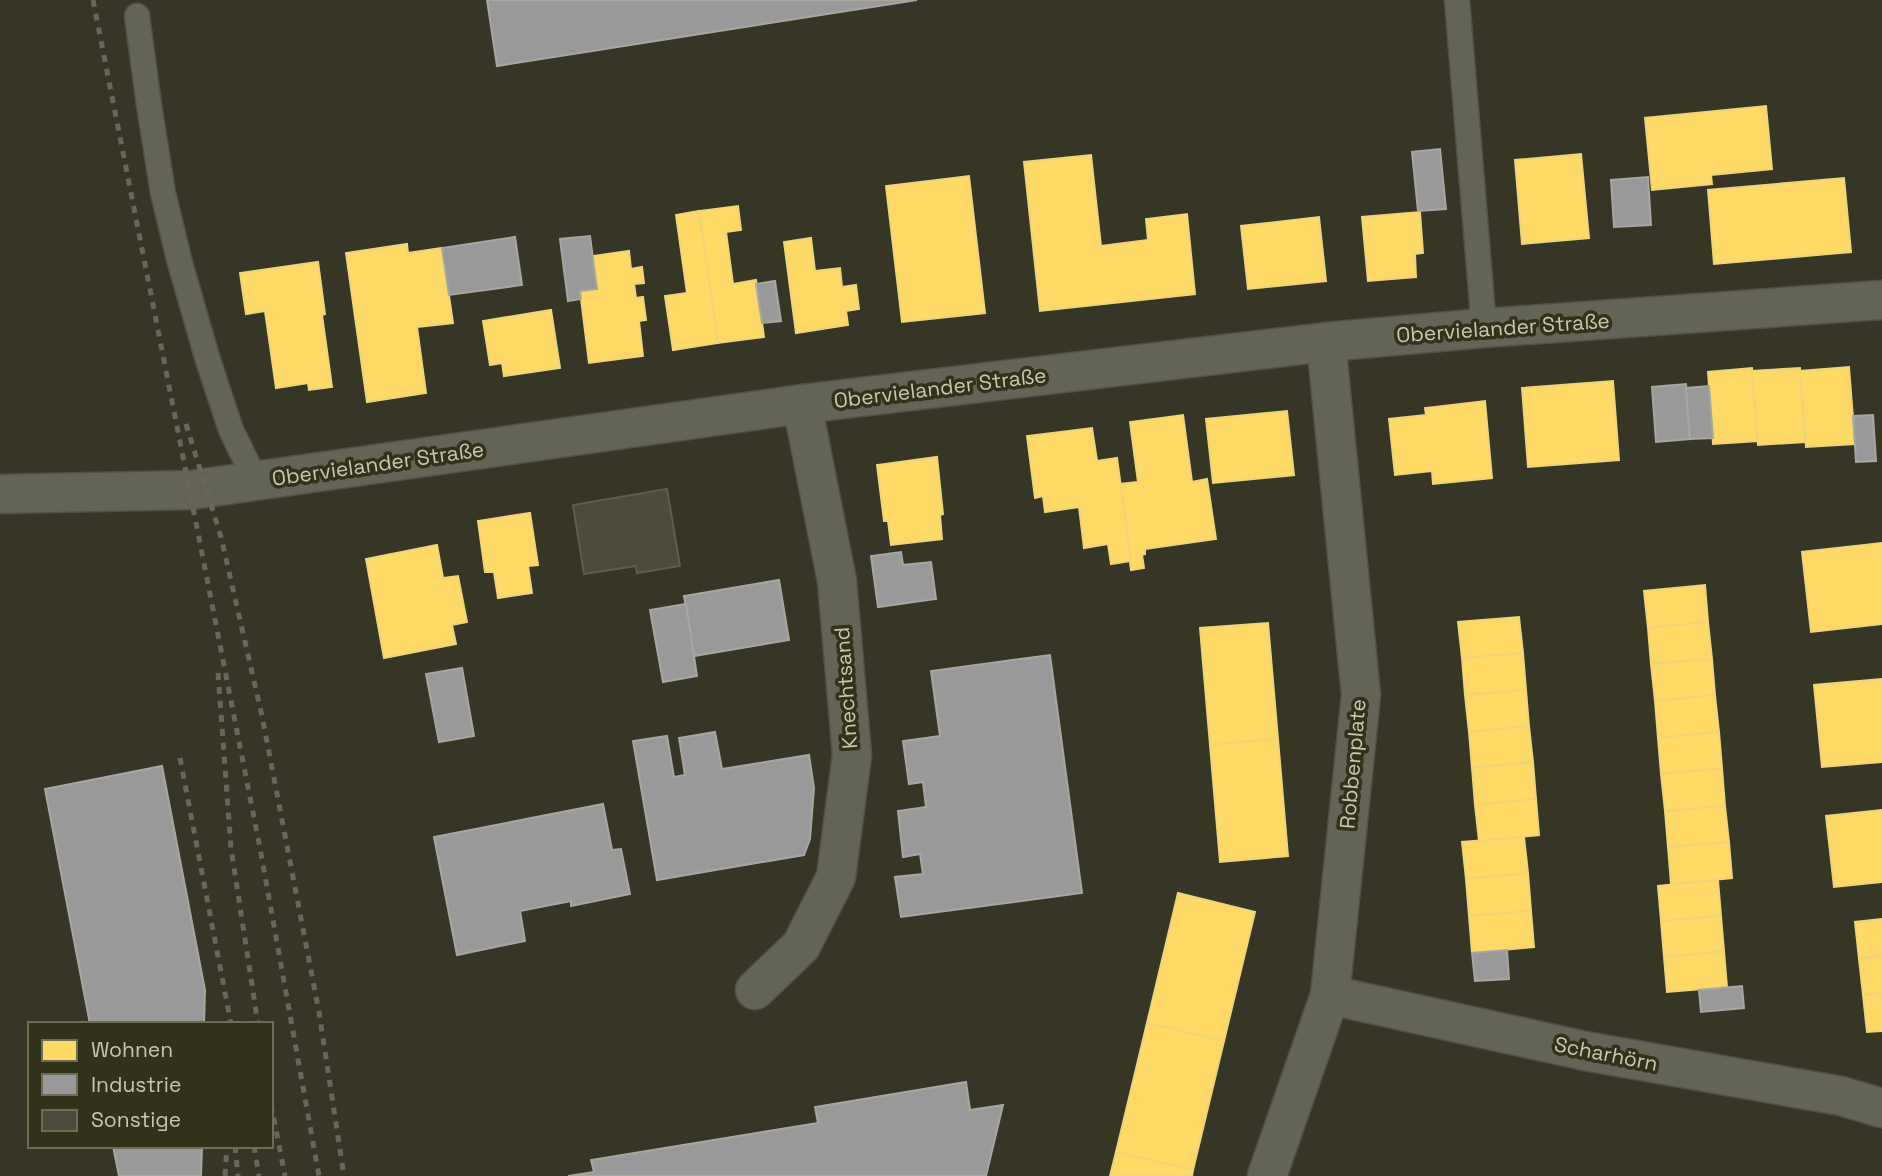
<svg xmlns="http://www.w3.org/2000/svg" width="1882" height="1176" font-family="'Space Grotesk',sans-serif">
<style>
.homes{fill:#ffd966;stroke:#efd47c;stroke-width:2}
.industry{fill:#999;stroke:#a7a7a0;stroke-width:2}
.building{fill:#4c4b3c;stroke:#5f5e4e;stroke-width:2}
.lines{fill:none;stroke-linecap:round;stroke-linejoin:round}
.lane-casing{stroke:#515045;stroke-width:27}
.street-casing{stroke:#515045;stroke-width:41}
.lane{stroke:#646456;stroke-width:24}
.street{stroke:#646456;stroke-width:38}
.rail{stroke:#68675a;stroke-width:5;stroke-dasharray:7 7;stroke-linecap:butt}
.labels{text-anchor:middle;stroke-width:7;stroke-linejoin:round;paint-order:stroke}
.street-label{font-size:21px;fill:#c9c8af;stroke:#32311a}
</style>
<rect width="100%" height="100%" fill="#373526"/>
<g class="homes">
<path d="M1766 106 1772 169 1711 175 1712 184 1652 190 1645 118Z"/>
<path d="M1581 154 1589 238 1522 244 1515 160Z"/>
<path d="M1091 155 1101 246 1148 240 1146 219 1187 214 1195 294 1040 311 1024 162Z"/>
<path d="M969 176 985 313 902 322 886 186Z"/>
<path d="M1844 178 1851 252 1714 264 1708 190Z"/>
<path d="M738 206 741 230 726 232 733 284 756 280 764 337 718 343 699 211Z"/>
<path d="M699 211 718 343 673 350 665 296 687 293 676 215Z"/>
<path d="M1420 212 1423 253 1415 254 1416 277 1368 281 1362 217Z"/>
<path d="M1319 217 1326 281 1248 289 1241 226Z"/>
<path d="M811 238 815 271 840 268 842 287 856 285 859 309 846 311 848 325 796 333 784 242Z"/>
<path d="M407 244 408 253 442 248 453 323 417 327 426 393 367 402 346 253Z"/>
<path d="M629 251 631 269 642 267 644 283 634 284 636 298 643 297 646 320 639 321 643 356 589 363 580 291 597 289 593 256Z"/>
<path d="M318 262 325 314 322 315 332 387 309 390 308 383 276 388 265 311 246 314 240 273Z"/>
<path d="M551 310 560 368 504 376 502 363 490 365 483 321Z"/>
<path d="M1849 367 1855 444 1806 447 1800 371Z"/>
<path d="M1752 368 1758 441 1713 444 1708 372Z"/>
<path d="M1800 368 1805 442 1758 445 1752 371Z"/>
<path d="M1613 381 1619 460 1528 467 1522 388Z"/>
<path d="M1485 401 1492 478 1433 484 1432 471 1395 475 1389 419 1426 415 1425 408Z"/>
<path d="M1287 411 1294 475 1213 483 1206 419Z"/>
<path d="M1183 415 1192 482 1207 479 1216 539 1145 549V554L1142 555 1144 568 1131 570 1120 484 1138 482 1130 422Z"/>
<path d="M1092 428 1097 461 1117 458 1131 561 1111 564 1108 544 1084 548 1079 507 1045 512 1043 496 1035 498 1027 436Z"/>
<path d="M937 457 943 514 940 515 942 539 891 545 888 521H884L877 465Z"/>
<path d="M530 513 538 565 528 566 532 593 498 598 494 572H485L478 521Z"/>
<path d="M1882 543V624L1811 632 1802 552Z"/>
<path d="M437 545 443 578 458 576 467 622 452 625 456 644 384 658 366 559Z"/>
<path d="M1705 585 1708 622 1648 628 1644 591Z"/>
<path d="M1519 617 1523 653 1462 658 1458 622Z"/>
<path d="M1708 622 1712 659 1651 664 1648 628Z"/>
<path d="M1268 623 1278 739 1210 745 1200 628Z"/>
<path d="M1523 653 1526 690 1465 695 1462 658Z"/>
<path d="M1712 659 1715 695 1655 701 1651 664Z"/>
<path d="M1882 679V762L1822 767 1814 685Z"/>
<path d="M1526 690 1529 726 1469 732 1465 695Z"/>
<path d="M1715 695 1719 732 1658 738 1655 701Z"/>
<path d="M1529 726 1533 762 1472 768 1469 732Z"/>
<path d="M1719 732 1722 768 1661 774 1658 738Z"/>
<path d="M1278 739 1288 856 1220 862 1210 745Z"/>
<path d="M1533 762 1536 799 1475 805 1472 768Z"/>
<path d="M1722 768 1725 806 1665 811 1661 774Z"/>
<path d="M1536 799 1539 835 1479 841 1475 805Z"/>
<path d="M1725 806 1729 842 1668 847 1665 811Z"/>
<path d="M1882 810V882L1834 887 1826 816Z"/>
<path d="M1524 837 1528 873 1466 879 1462 842Z"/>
<path d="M1729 842 1732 878 1671 884 1668 847Z"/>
<path d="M1528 873 1531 911 1469 916 1466 879Z"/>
<path d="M1718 880 1721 916 1661 921 1658 886Z"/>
<path d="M1178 893 1255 912 1224 1041 1147 1023Z"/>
<path d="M1531 911 1534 947 1472 953 1469 916Z"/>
<path d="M1721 916 1724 951 1664 957 1661 921Z"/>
<path d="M1882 919V956L1859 959 1855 922Z"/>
<path d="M1724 951 1727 987 1667 992 1664 957Z"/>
<path d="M1882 956V993L1863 995 1859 959Z"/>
<path d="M1882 993V1031L1867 1032 1863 995Z"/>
<path d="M1147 1023 1224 1041 1193 1170 1116 1152Z"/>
<path d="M1116 1152 1193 1170 1192 1176H1110Z"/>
</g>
<g class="industry">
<path d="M487 0H917L497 66Z"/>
<path d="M1440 149 1446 209 1418 211 1412 152Z"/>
<path d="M1648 177 1651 225 1614 227 1611 180Z"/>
<path d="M590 236 597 289 580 291 581 299 568 301 560 239Z"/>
<path d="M515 237 522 285 449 295 442 248Z"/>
<path d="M775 281 781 321 762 323 756 284Z"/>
<path d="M1686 384 1690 439 1656 442 1652 387Z"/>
<path d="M1709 386 1713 438 1690 439 1686 388Z"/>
<path d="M1873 415 1876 461 1856 462 1853 416Z"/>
<path d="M901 552 903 565 931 562 936 599 878 607 871 556Z"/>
<path d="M779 580 789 640 694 656 684 596Z"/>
<path d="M686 604 697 676 663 682 650 610Z"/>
<path d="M1050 655 1082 893 901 917 895 877 923 874 920 854 903 857 898 811 926 807 923 782 909 784 903 741 940 736 931 671Z"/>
<path d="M462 668 474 736 439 742 426 674Z"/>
<path d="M715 732 722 769 809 755 814 788 810 839 804 855 657 880 633 741 667 736 674 777 685 775 679 738Z"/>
<path d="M162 766 205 990 204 1024H90L45 789Z"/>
<path d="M603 804 612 850 621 849 630 894 571 906V901L520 911 525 941 457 955 434 837Z"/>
<path d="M1507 950 1509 979 1475 981 1472 953Z"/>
<path d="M1742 986 1744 1008 1701 1012 1699 990Z"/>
<path d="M966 1082 970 1110 1003 1105 986 1176H568L594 1172 591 1160 818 1123 815 1107Z"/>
<path d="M113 1146H202L201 1176H119Z"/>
</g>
<path class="building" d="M667 489 680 566 637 573 636 566 584 574 573 505Z"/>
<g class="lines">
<g class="lane-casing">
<g id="lane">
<path d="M1457 0 1484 328"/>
<path d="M137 16 149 105 163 193 180 263 207 357 231 430 256 481"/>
</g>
</g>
<g class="street-casing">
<g id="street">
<path d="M0 494 191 490 802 404 1326 342 1484 328 1882 300"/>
<path d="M755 990 801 946 836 877 852 755 837 581 802 404"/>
<path d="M1330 995 1585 1051 1841 1096 1882 1108"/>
<path d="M1267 1176 1330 995 1361 695 1326 342"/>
</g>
</g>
<use href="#lane" class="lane"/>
<use href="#street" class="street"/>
<g class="rail">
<path d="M93 0 260 848 319 1176"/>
<path d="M186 424 221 537 262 716 319 1012 344 1176"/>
<path d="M218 673 231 848 258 1024"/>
<path d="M180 758 231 1024"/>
<path d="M271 1104 285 1176"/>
<path d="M235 1146 238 1176"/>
<path d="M254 1146 259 1176"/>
<path d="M225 1176 227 1146"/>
</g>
</g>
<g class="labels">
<g class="street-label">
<text transform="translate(1503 328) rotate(-4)" y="7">Obervielander Straße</text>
<text transform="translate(940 388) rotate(-7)" y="7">Obervielander Straße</text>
<text transform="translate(378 464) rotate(-8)" y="7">Obervielander Straße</text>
<text transform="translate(846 688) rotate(-94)" y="7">Knechtsand</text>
<text transform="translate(1353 764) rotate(-85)" y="7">Robbenplate</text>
<text transform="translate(1606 1054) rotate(11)" y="7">Scharhörn</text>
</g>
</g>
<rect x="28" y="1022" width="245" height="126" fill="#32311a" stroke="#6e6d56" stroke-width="2"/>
<rect x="42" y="1040" width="35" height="21" fill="#ffd966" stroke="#6e6d56" stroke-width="2"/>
<text x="91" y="1057" font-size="21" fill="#c9c8af">Wohnen</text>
<rect x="42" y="1074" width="35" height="21" fill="#999999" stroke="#6e6d56" stroke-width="2"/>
<text x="91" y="1092" font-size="21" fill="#c9c8af">Industrie</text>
<rect x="42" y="1110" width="35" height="21" fill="#4c4b3c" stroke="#6e6d56" stroke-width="2"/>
<text x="91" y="1127" font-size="21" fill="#c9c8af">Sonstige</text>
</svg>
